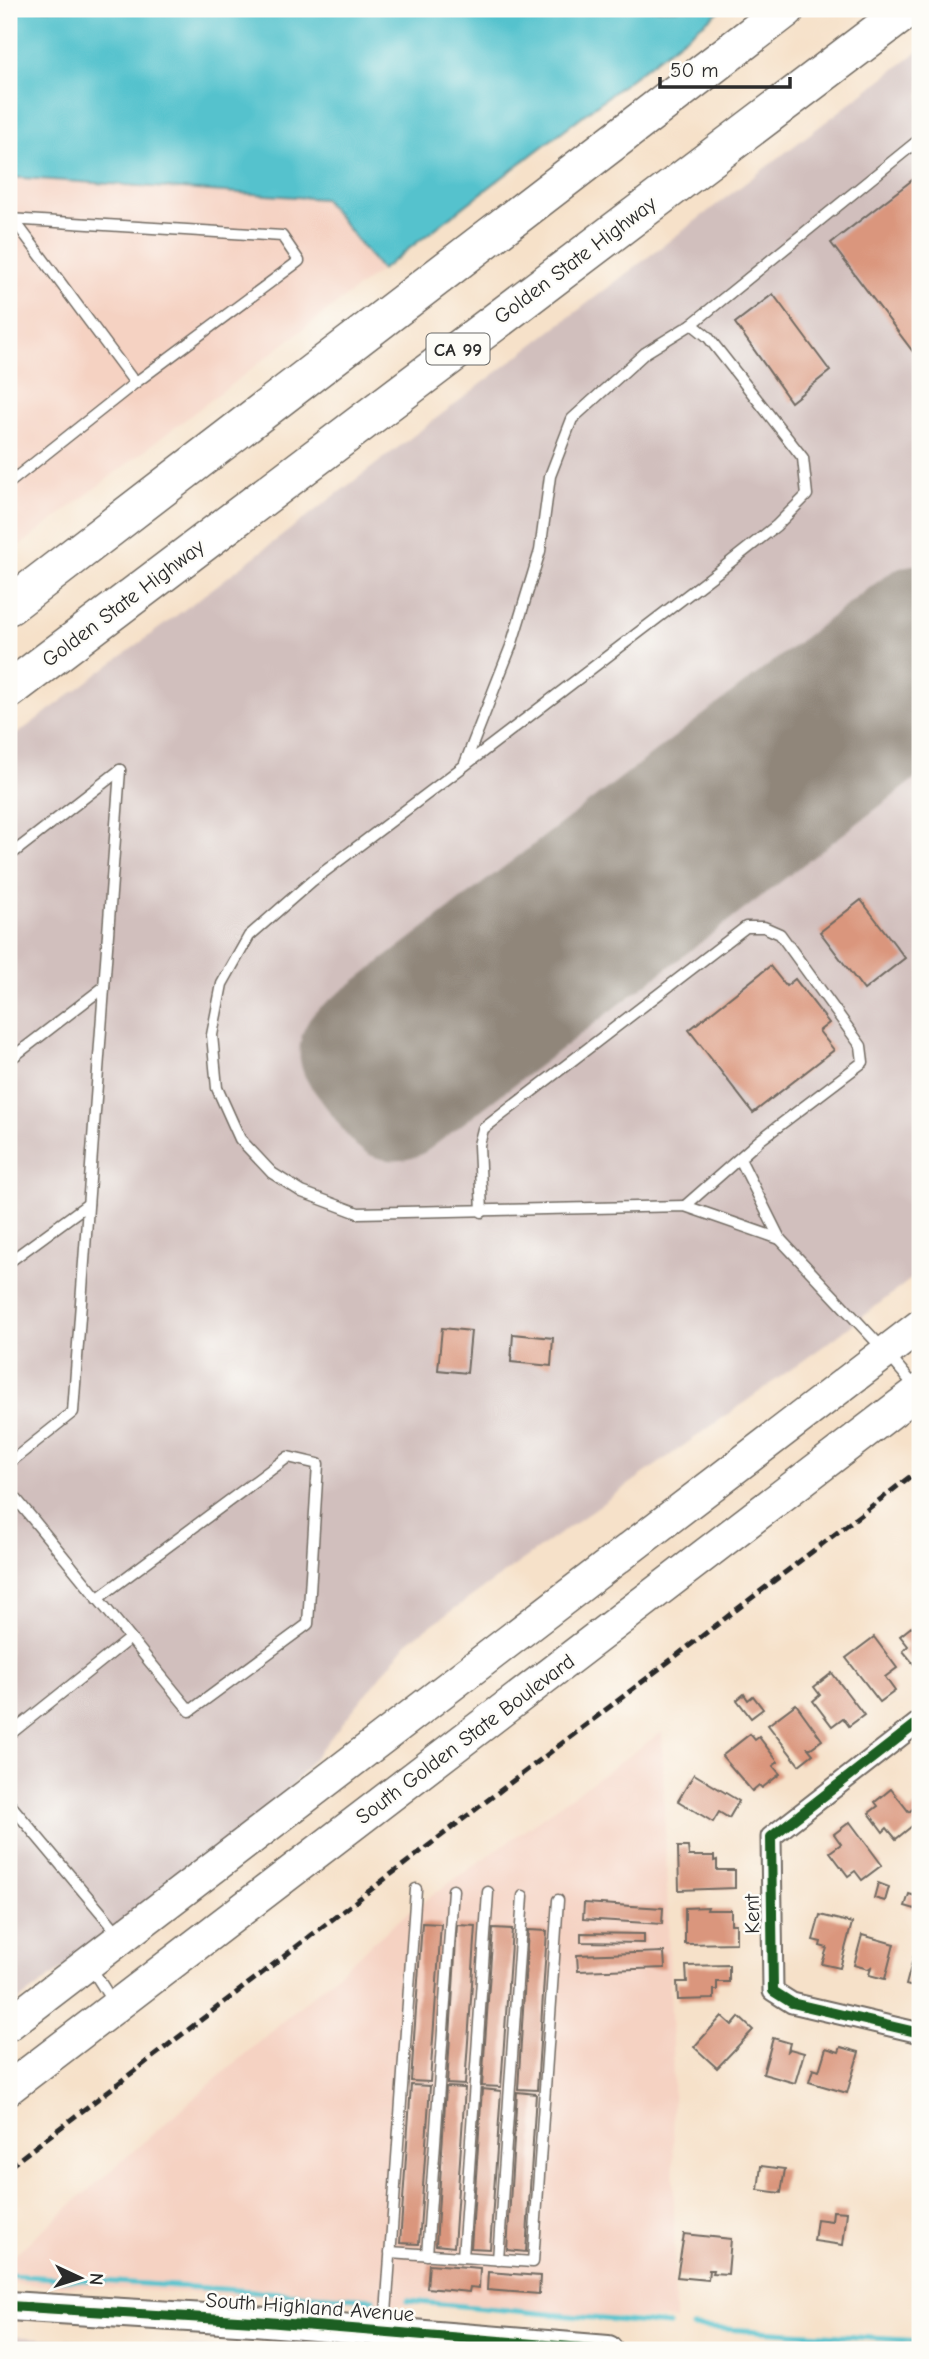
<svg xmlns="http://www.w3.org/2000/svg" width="929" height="2359" font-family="'Comic Neue',sans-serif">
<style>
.built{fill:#f5d2c2}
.industrial{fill:#d1bfbd}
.water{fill:#55c2cd;stroke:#40767c;stroke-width:2}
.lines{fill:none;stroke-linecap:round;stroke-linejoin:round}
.stream{stroke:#55c2cd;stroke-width:5}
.runway{stroke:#90867a;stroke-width:117}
.building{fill:#da967d}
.lane-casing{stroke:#726b62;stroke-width:13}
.street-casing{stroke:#726b62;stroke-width:23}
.secondary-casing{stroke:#726b62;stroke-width:32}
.primary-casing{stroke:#726b62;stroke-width:35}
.highway-casing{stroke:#726b62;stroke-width:40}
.lane{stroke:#fff;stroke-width:10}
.street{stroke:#fff;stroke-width:19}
.secondary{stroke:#fff;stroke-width:28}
.primary{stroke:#fff;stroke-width:32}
.highway{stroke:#fff;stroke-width:37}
.rail{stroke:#2b2b2b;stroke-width:5;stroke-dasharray:10 5;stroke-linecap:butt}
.cycleway-casing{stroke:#fdfcf7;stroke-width:15}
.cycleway{stroke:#1b5e20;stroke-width:10}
.labels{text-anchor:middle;stroke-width:5;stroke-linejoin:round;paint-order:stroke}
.shield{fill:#fdfcf7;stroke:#6a6a68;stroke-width:2}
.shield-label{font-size:19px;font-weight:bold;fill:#2b2b2b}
.street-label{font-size:21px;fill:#2b2b2b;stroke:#fdfcf7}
</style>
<rect width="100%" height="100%" fill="#fdfcf7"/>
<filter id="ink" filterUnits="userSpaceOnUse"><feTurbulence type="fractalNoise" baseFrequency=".0143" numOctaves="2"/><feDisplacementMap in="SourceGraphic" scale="14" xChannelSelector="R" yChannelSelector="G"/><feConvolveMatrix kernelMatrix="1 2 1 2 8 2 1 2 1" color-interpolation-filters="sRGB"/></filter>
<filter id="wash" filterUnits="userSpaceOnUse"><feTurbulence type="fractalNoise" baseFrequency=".00686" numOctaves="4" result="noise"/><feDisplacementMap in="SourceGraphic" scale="28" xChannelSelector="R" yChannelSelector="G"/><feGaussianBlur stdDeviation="1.57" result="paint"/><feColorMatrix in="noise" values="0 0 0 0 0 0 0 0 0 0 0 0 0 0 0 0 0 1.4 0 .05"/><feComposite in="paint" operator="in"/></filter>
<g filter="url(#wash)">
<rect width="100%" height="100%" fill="#f6e1c9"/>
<g class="built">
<path d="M9 177 324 199 381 270 9 554Z"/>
<path d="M662 1732 673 2076 675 2320 9 2283V2259L406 1914Z"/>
</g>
<g class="industrial">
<path d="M920 50V1272L835 1338 409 1641 267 1816 9 2008V740L216 586Z"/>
<path d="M9 2336 241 2350H9Z"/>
</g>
<path class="water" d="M9 9H722L381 270 324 199 9 177Z"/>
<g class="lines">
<g class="stream">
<path d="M9 2275 373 2299"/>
<path d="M408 2301 669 2325"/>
<path d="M693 2327 920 2341"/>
</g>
<path class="runway" d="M920 623 358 1052 395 1102 920 702"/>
</g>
<g id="blocks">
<g class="building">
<path d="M920 174V361L831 243Z"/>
<path d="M773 294 830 371 791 402 735 323Z"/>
<path d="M861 900 905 958 864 990 820 932Z"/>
<path d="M770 966 786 986 795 979 829 1023 819 1031 834 1050 753 1113 689 1030Z"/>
<path d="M442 1328 471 1331 467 1373 438 1370Z"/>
<path d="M513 1334 553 1338 551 1366 511 1362Z"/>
<path d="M920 1620V1665L917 1668 903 1651 908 1646 900 1636Z"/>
<path d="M874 1637 897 1668 885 1677 895 1691 880 1702 846 1658Z"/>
<path d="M832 1673 864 1715 849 1726 843 1718 832 1726 813 1701 820 1695 814 1687Z"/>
<path d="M744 1694 748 1700 753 1696 763 1709 751 1718 737 1700Z"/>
<path d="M796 1704 822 1740 811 1748H808L813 1754 799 1765 768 1725Z"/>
<path d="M750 1734 755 1740 759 1737 778 1762 773 1766 780 1774 762 1788 759 1785 752 1791 722 1756Z"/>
<path d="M694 1774 739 1801 729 1818 719 1812 713 1822 678 1801Z"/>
<path d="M891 1789 909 1812 917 1805 915 1803 920 1799V1817L915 1820 917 1822 896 1839 887 1828 883 1832 869 1813 878 1806 875 1802Z"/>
<path d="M850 1822 882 1865 862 1880 855 1871 848 1876 830 1852 841 1844 834 1834Z"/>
<path d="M678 1847H688L689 1856H714V1861L717 1860V1870H735V1888L679 1890Z"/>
<path d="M878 1883 889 1887 885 1901 874 1898Z"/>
<path d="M909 1894 918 1897 915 1909 905 1906Z"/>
<path d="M584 1903 663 1908 662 1924 583 1919Z"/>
<path d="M708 1907 707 1910H731V1924H736V1943L685 1944V1908Z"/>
<path d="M820 1915 852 1923 840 1968 822 1964 827 1948 820 1946 821 1942 813 1940Z"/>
<path d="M422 1923 441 1924 430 2082 411 2081Z"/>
<path d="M457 1925 476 1926 465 2085 447 2084Z"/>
<path d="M493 1928 512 1929 501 2087 482 2086Z"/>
<path d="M528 1930 547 1931 537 2090 518 2089Z"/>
<path d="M581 1933 644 1934V1943L581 1942Z"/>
<path d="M862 1935 894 1944 885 1979 869 1975 871 1967 868 1969 854 1965Z"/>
<path d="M919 1936H920V1989L906 1985Z"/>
<path d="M664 1952 665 1968 578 1971 577 1955Z"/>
<path d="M729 1965V1982H717V1990H714V1999L678 2000 677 1982H687L686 1966Z"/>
<path d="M722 2016 732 2025 739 2017 753 2030 717 2068 694 2047Z"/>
<path d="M773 2038 790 2043 788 2051 790 2049 804 2053 795 2083 763 2074Z"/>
<path d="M841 2047 859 2052 847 2093 809 2082 813 2069 819 2071 826 2048 839 2052Z"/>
<path d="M411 2085 430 2086 419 2244 400 2243Z"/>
<path d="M446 2087 465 2088 454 2247 436 2245Z"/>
<path d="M482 2089 501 2091 490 2249 471 2248Z"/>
<path d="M517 2092 536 2094 526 2252 507 2250Z"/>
<path d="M761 2166 785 2169 781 2193 758 2190Z"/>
<path d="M833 2211 847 2212 843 2245 814 2241 817 2219 832 2221Z"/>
<path d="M684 2234 731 2239 728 2274 712 2273 713 2270H709L708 2280 677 2277Z"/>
<path d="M429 2264 480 2268 479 2288 470 2287 469 2292 427 2288Z"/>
<path d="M488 2272 540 2276 539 2294 487 2290Z"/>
</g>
</g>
</g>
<g filter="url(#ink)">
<use href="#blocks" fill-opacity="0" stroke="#726b62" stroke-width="2"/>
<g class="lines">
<g class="lane-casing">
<g id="lane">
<path d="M9 219 282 236 299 261 135 383 9 483"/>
<path d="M14 220 135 383"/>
<path d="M692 324 920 139"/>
<path d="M464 766 719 571 776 526 807 495 803 458 708 337 692 324 645 353 572 419 550 476 540 551 511 646 464 766 312 881 249 936 222 984 212 1035 217 1088 240 1139 272 1173 302 1192 358 1213 685 1206 780 1239"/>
<path d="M9 856 120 770"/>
<path d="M9 1060 104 987"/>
<path d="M740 1159 780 1239 886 1352 916 1388"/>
<path d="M482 1212 479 1145 483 1129 746 927H764L780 934 861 1046 863 1062 760 1140 685 1206"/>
<path d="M9 1262 88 1204"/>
<path d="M9 1463 73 1412 120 770"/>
<path d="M9 1490 190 1711 308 1624 318 1464 288 1457 97 1599"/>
<path d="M9 1735 129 1639"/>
<path d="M9 1803 119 1934"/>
<path d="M90 1966 114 2004"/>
<path d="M390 2252 533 2262 558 1900"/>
<path d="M427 2255 453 1890"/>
<path d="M463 2257 488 1892"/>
<path d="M498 2260 523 1896"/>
<path d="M385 2328 416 1889"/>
</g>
</g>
<g class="street-casing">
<path id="street" d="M920 1721 771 1837 773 1991 792 2003 920 2033"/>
</g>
<g class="secondary-casing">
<path id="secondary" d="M9 2306 254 2321 608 2350"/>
</g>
<g class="primary-casing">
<g id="primary">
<path d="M9 2024 920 1326"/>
<path d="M9 2088 920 1390"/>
</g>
</g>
<g class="highway-casing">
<g id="highway">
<path d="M9 606 786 9"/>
<path d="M9 690 908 9"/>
</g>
</g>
<use href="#lane" class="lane"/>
<use href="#street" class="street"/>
<use href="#secondary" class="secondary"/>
<use href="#primary" class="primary"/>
<use href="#highway" class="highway"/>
<path class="rail" d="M9 2167 920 1469"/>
<g class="cycleway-casing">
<g id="cycleway">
<path d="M920 1721 771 1837 773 1991 792 2003 920 2033"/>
<path d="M9 2306 254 2321 608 2350"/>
</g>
</g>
<use href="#cycleway" class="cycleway"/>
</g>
</g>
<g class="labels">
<rect class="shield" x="426.5" y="333.5" width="63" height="31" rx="5"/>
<g class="shield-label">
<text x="458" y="356">CA 99</text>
</g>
<g class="street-label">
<text transform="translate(575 260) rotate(-37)" y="7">Golden State Highway</text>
<text transform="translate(123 603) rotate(-37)" y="7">Golden State Highway</text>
<text transform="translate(465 1739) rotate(-37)" y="7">South Golden State Boulevard</text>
<text transform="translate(752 1914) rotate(-91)" y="7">Kent</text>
<text transform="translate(310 2307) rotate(4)" y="7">South Highland Avenue</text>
</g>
</g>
<rect width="929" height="2359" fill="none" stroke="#fdfcf7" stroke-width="35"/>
<g transform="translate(80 2278) rotate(94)" stroke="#fdfcf7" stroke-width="5" paint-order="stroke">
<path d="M0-5L12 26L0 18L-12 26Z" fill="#2b2b2b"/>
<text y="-10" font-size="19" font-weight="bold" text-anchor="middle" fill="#2b2b2b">N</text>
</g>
<path d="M660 77v10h130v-10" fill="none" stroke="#2b2b2b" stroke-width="3.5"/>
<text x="670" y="77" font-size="21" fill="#2b2b2b" stroke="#fdfcf7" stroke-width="5" paint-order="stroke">50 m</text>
</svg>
